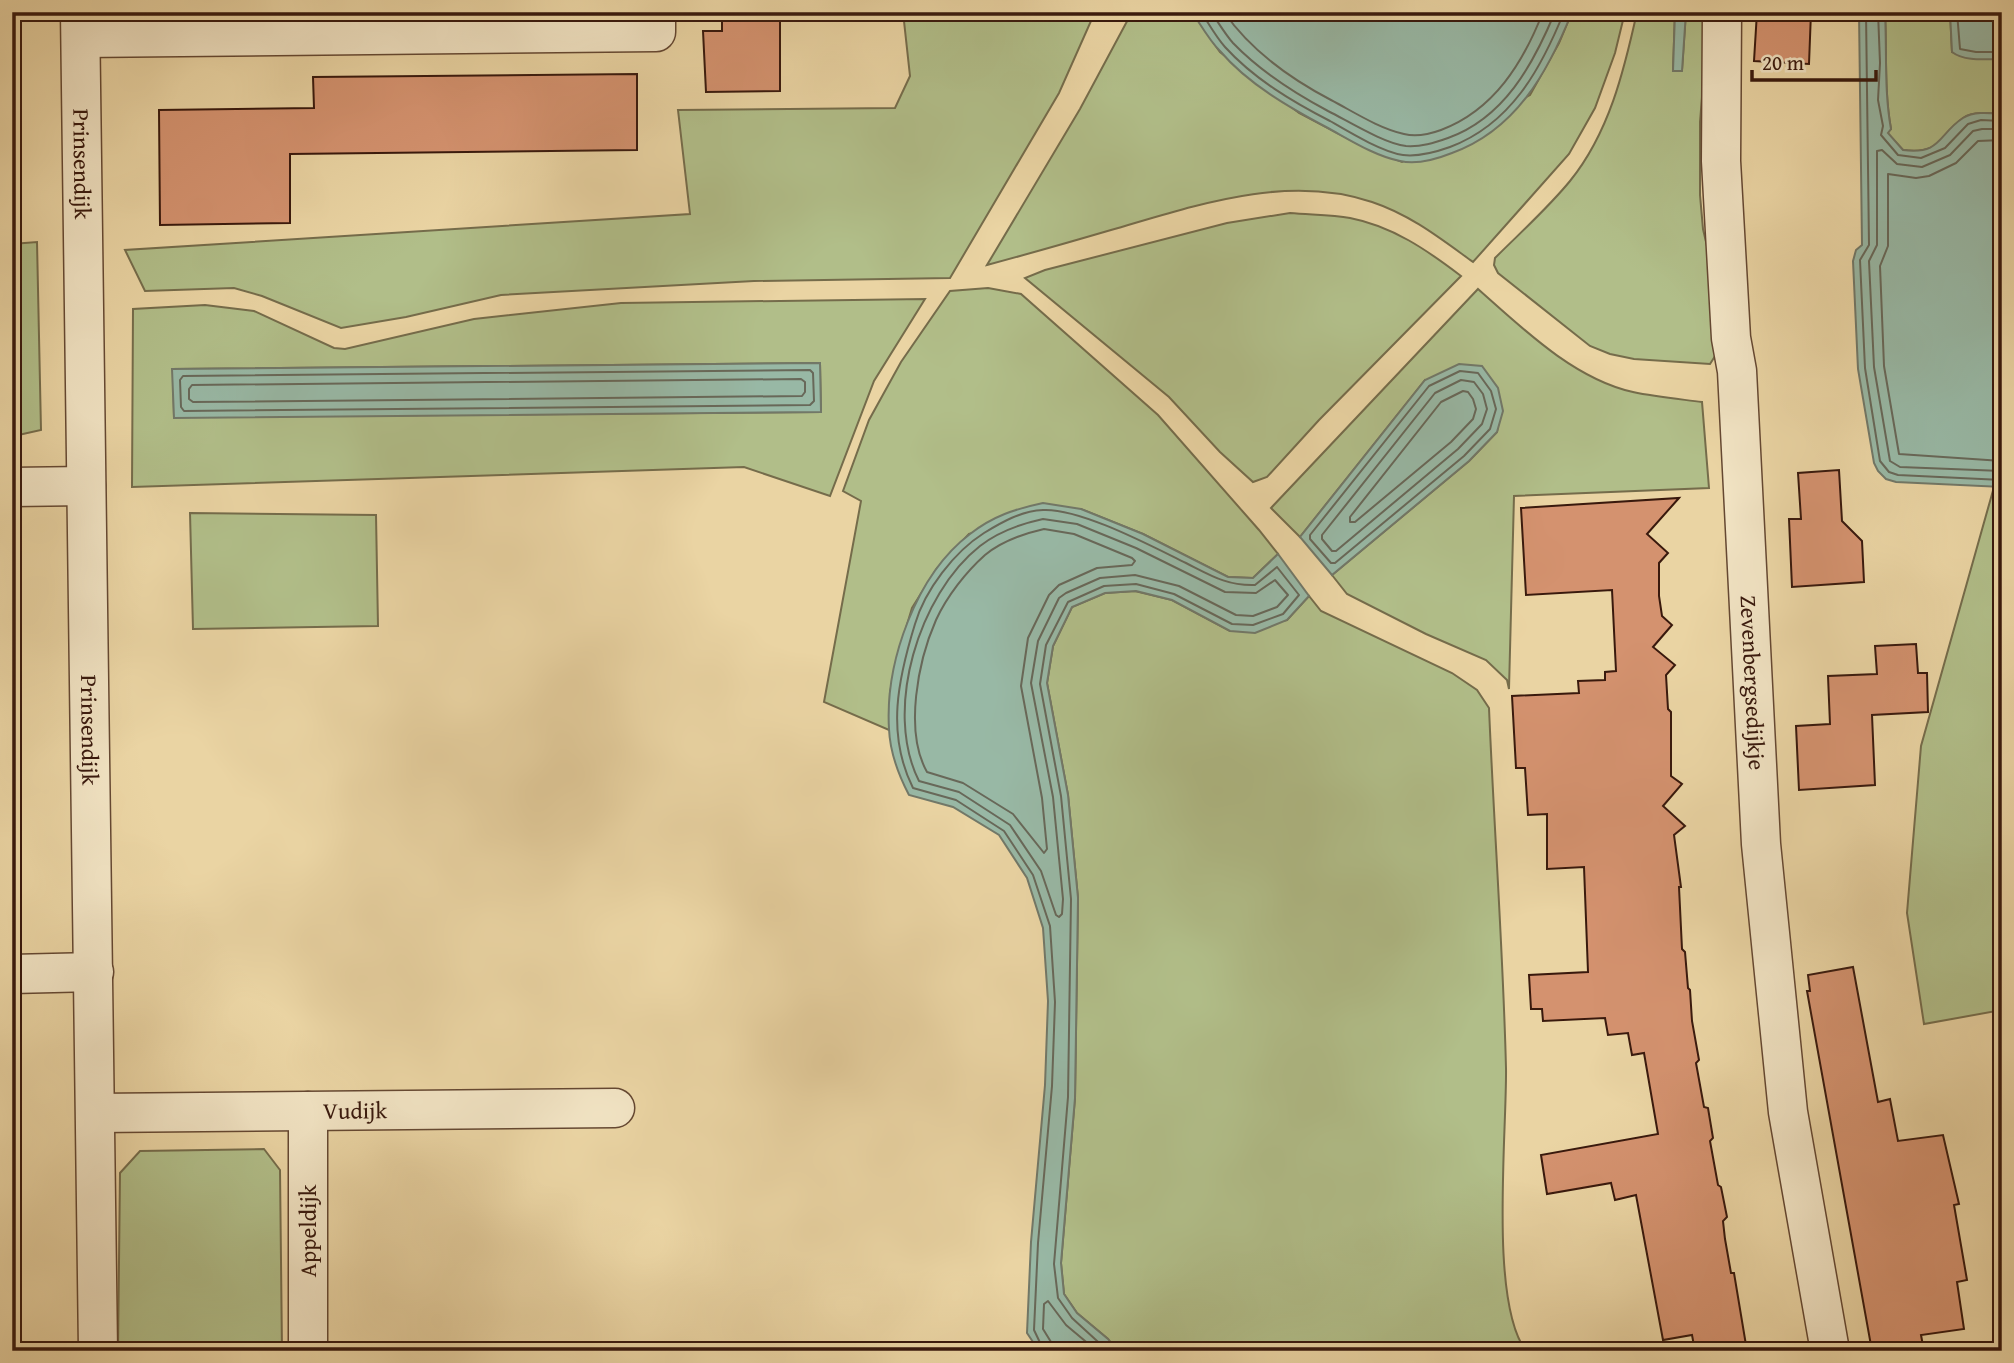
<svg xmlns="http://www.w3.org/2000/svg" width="2014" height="1363" font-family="'Gentium Book Plus',serif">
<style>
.green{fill:#b1be89;stroke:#756c4b;stroke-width:2;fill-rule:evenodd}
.water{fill:#98b8a5;stroke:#727868;stroke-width:2}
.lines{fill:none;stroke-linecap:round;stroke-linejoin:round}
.shore{stroke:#686859;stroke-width:2}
.building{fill:#d4926f;stroke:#39190d;stroke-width:2}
.street-casing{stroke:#654832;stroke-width:41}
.street{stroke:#f1e3c3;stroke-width:38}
.labels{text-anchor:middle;stroke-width:6;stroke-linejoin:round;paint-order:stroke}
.street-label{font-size:23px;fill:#39190d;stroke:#f1e3c3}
</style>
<rect width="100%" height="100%" fill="#ead4a3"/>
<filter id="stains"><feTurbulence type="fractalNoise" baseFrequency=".00286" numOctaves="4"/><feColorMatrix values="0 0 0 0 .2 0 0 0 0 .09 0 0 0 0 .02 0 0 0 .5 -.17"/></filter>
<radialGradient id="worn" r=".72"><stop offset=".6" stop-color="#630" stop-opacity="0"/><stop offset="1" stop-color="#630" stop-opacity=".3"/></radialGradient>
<g class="green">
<path d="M903 12H1095L1059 93 950 278 754 281 501 295 406 317 341 328 262 296 234 288 145 291 125 250 690 214 678 110 895 108 910 76Z"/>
<path d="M1132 12H1192L1220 52 1299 113 1364 147 1402 162 1530 95 1559 43 1572 12H1625L1615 53 1595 108 1569 154 1473 262C1441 239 1411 215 1372 202 1286 173 1194 206 1111 230 1070 242 1028 254 987 265L1080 109Z"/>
<path d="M1637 12H1675L1673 71 1682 70 1686 12H1709L1700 122V195L1703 229 1714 276 1717 353 1710 364 1634 359 1610 354 1590 346 1498 273 1494 265 1495 258C1520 233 1548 208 1570 181 1609 133 1624 71 1637 12Z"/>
<path d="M1885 12H1950L1952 52 1975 59H2002V114C1990 113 1974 111 1963 118 1938 135 1943 155 1903 150L1887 133 1891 129C1884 91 1887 52 1885 12Z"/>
<path d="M1290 213C1309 215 1331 214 1350 218 1392 226 1427 250 1461 276L1319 420 1267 477 1253 482 1220 452 1169 397 1025 278 1045 270 1227 223Z"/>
<path d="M37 242 41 430 14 436 12 244Z"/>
<path d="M988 288 1021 294 1158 415 1259 530 1278 554 1253 578 1228 577 1143 534 1081 509 969 534 937 568 912 608 898 655 890 692 889 730 824 702 861 501 843 491 869 420 901 362 950 291Z"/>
<path d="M1478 289C1522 328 1574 379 1633 392 1656 397 1679 399 1702 402L1709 488 1514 496 1509 689 1507 680 1486 660 1426 634 1347 594 1332 575 1469 461 1497 432 1498 426 1425 380 1300 537 1271 508Z"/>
<path d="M925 299 874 381 830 496 744 467 132 487 133 309 205 305 254 311 334 348 345 349 474 319 621 303ZM820 363 821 412 174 417 173 369Z"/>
<path d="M1994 487H2002V1010L1924 1024 1907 913 1921 746Z"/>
<path d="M190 513 376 515 378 626 193 629Z"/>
<path d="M1135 591 1172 600 1230 631 1287 620 1309 596 1321 611 1452 673 1477 690 1489 708C1494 828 1503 948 1506 1068 1507 1133 1489 1302 1526 1351H1117L1108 1339 1077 1313 1064 1294 1061 1263 1075 1098 1078 898 1068 795 1047 683 1053 646 1072 607 1105 593Z"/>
<path d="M264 1149 280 1170 282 1351H118L120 1173 140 1151Z"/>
</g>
<g class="water">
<path d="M1192 12H1572C1548 72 1516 130 1452 153 1437 159 1417 165 1400 161 1375 156 1350 140 1328 128 1290 108 1248 84 1220 51 1209 40 1201 25 1192 12Z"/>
<path d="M1675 12H1686L1682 71H1673Z"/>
<path d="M1859 12H1885C1887 52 1884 91 1891 129L1888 133 1903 150C1942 155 1938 134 1963 118 1974 111 1990 113 2002 114V487L1896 482 1886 479 1878 471 1874 463 1858 369 1853 261 1856 250 1862 245Z"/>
<path d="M1950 12H2002V59C1986 59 1965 62 1952 52Z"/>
<path d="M820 363 821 412 174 418 172 369Z"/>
<path d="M1459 364 1482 366 1498 388 1503 411 1497 432 1469 461 1332 575 1300 537 1425 380Z"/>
<path d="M1043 503 1081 509 1143 534 1228 577 1253 578 1278 554 1309 596 1287 620 1255 633 1230 631 1172 600 1136 591 1105 593 1072 607 1053 646 1047 683 1068 795 1078 898 1075 1098 1061 1263 1064 1294 1077 1313 1108 1339 1117 1351H1039L1027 1333 1031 1242 1045 1085 1048 1001 1043 928 1027 878 999 835 953 807 909 795C898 774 890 753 889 729 885 662 916 575 970 534 993 516 1015 509 1043 503Z"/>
</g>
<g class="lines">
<g class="shore">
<path d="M1201 12C1209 24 1216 37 1225 47 1254 79 1293 102 1330 121 1349 132 1382 152 1403 155 1419 157 1436 152 1450 147 1511 124 1541 69 1564 12"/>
<path d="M1211 12C1218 22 1225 34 1233 43 1260 71 1294 93 1328 111 1348 121 1385 144 1406 146 1421 147 1434 143 1448 138 1504 118 1533 65 1555 12"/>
<path d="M1224 12C1251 51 1289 78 1331 100 1354 112 1378 128 1404 134 1416 137 1430 134 1441 130 1494 110 1523 63 1543 12"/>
<path d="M1866 12 1869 245 1860 260 1865 368 1880 461 1889 472 1898 475 2002 480"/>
<path d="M1878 12 1880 63 1878 100 1883 126 1881 135 1898 155 1921 158 1945 148 1968 124 1981 120 2002 121"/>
<path d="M1957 12 1960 49 1976 52H2002"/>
<path d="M2002 129H1982L1973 131 1950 155 1922 167 1897 164 1882 150 1877 151V245L1869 261 1874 367 1890 461 1900 467 2002 471"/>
<path d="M2002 140 1978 141 1956 163 1929 176 1916 178 1888 174V246L1880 266 1884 366 1899 454 2002 461"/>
<path d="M810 370 813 373 814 401 810 405 184 411 181 407 180 380 183 376Z"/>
<path d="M1460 371 1478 373 1491 391 1496 409 1490 429 1464 456 1335 563H1331L1310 539V535L1429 386Z"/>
<path d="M801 379 805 382V392L802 396 193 402 189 399V389L192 385Z"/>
<path d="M1461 380 1474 382 1483 394 1487 409 1482 424 1458 449 1336 551H1332L1322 539V535L1435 393Z"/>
<path d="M1463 391 1468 392 1473 399 1476 409 1473 419 1451 442 1355 522H1350V517L1441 402Z"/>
<path d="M1043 519 1077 524 1136 548 1225 592 1256 593 1275 580 1288 595 1277 607 1253 616 1236 615 1179 586 1135 575 1100 578 1066 593 1059 598 1038 641 1031 683 1053 797 1063 899 1062 914 1059 917 1056 915 1041 871 1010 825 959 792 919 781C883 710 919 594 980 546 999 531 1020 524 1043 519Z"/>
<path d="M1044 529 1074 534 1132 558 1135 561 1132 565 1097 568 1059 585 1049 595 1028 638 1021 686 1042 798 1047 849 1044 853 1013 814 963 783 927 772C904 731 918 661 936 620 947 596 966 572 985 555 1002 541 1022 534 1044 529Z"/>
<path d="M1044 1351 1034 1330 1038 1243 1052 1086 1055 1002 1050 926 1033 875 1004 831 956 800 913 788C886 734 898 679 915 624 925 590 954 552 984 533 1002 522 1021 511 1043 510 1080 508 1151 546 1186 563 1210 575 1227 586 1255 585L1277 567 1299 595 1283 614 1253 625 1232 624 1174 594 1136 584 1104 586 1068 602 1046 645 1040 684 1061 796 1071 899 1068 1097 1054 1264 1058 1298 1072 1318 1108 1351"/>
<path d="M1052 1351 1051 1342 1043 1329 1044 1304 1048 1301 1066 1325 1097 1351"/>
</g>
</g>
<g class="building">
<path d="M722 12H780V91L706 92 703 31H722Z"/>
<path d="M1757 12H1811L1809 64 1754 61Z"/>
<path d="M637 74V150L290 154V223L160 225 159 110 314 108 313 77Z"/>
<path d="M1839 470 1842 521 1862 541 1864 582 1792 587 1789 519H1801L1798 473Z"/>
<path d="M1679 498 1647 534 1668 553 1659 563V596L1662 616 1672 625 1653 647 1675 665 1666 675 1668 709 1671 712V776L1682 784 1663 806 1685 826 1674 835 1681 887H1679L1682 949 1685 952 1688 988 1690 990 1692 1021 1699 1060 1696 1063 1704 1107 1708 1108 1713 1138 1710 1141 1718 1185 1721 1187 1727 1217 1723 1221 1725 1239 1731 1273H1734L1747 1351H1695L1692 1335 1663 1340 1636 1195 1615 1200 1611 1183 1547 1194 1541 1155 1658 1134 1644 1053 1632 1055 1628 1033 1608 1035 1605 1018 1543 1021 1542 1009H1531L1529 975 1588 972 1584 867 1547 869V814L1528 815 1525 768H1516L1512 696 1579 693 1578 681 1605 680V672L1616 671 1612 590 1526 595 1521 508Z"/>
<path d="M1916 644 1918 673H1927L1928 712 1872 715 1875 785 1799 790 1796 726 1830 724 1828 676 1877 674 1875 646Z"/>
<path d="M1853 967 1878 1102 1890 1099 1898 1141 1943 1135 1959 1204 1954 1205 1967 1280 1957 1282 1964 1329 1921 1335 1924 1351H1872L1850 1229 1807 991H1810L1808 975Z"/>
</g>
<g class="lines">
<g class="street-casing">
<g id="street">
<path id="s1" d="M80 12 98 1351"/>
<path id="s2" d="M1722 12 1721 161 1731 338 1737 371 1761 844 1788 1112 1830 1351"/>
<path d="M81 38 656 32V12"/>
<path d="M12 487 86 486"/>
<path d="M12 974 94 972"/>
<path d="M308 1111V1351"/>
<path id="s3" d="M96 1113 615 1108"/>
</g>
</g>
<use href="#street" class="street"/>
</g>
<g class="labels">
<g class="street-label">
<text dy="8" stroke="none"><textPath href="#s1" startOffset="152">Prinsendijk</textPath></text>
<text dy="8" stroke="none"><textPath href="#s2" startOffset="672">Zevenbergsedijkje</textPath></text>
<text dy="8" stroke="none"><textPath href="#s1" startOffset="718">Prinsendijk</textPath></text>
<text dy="8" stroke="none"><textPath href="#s3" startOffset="259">Vudijk</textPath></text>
<text transform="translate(308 1231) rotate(-90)" y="8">Appeldijk</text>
</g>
</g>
<rect width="2014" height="1363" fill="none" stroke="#ead4a3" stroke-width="42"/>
<rect x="14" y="14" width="1986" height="1335" fill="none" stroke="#39190d" stroke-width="3.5"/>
<rect x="21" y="21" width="1972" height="1321" fill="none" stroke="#39190d" stroke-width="2"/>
<path d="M1752 70v10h124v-10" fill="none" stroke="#39190d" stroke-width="3.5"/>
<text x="1762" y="70" font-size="21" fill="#39190d" stroke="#f1e3c3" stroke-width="5" paint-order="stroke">20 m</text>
<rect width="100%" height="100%" filter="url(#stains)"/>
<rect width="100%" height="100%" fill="url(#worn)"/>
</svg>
